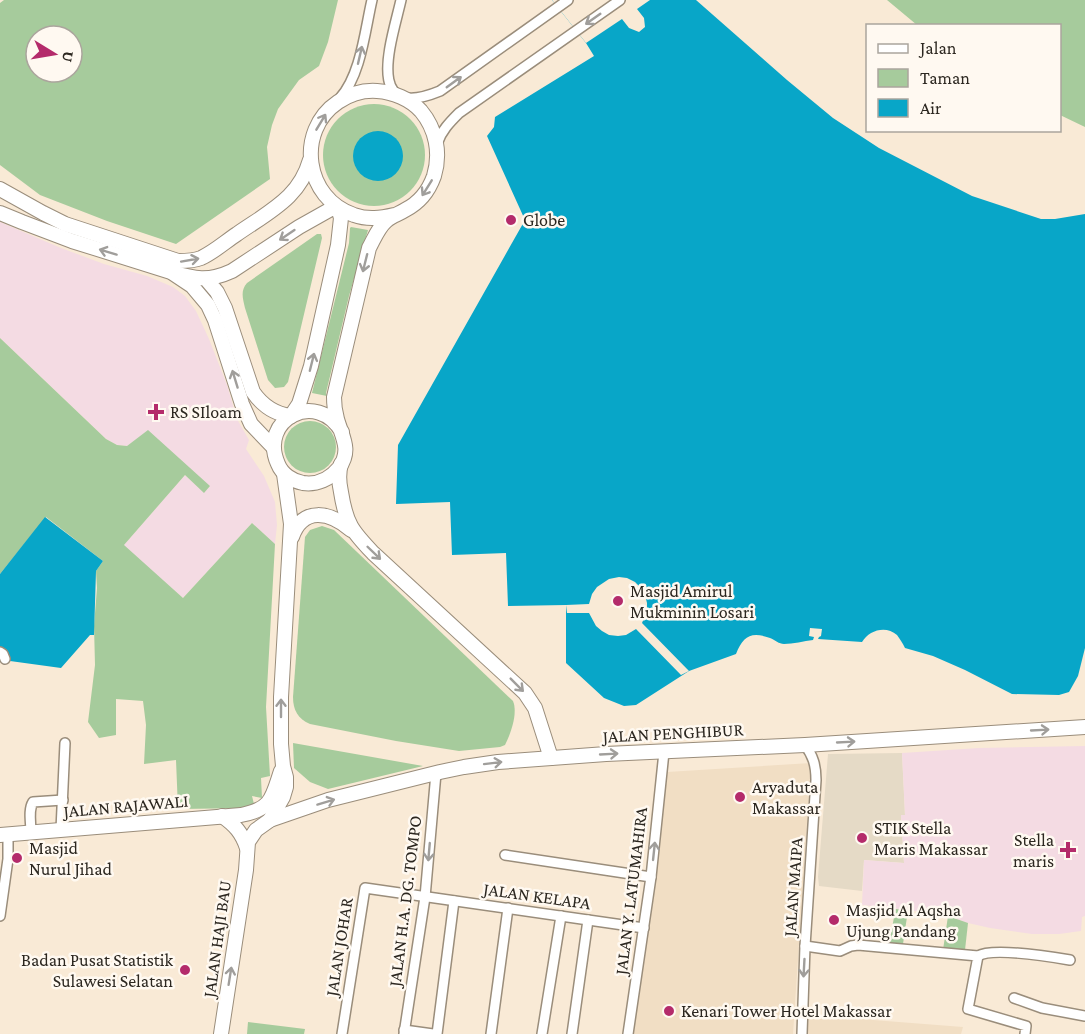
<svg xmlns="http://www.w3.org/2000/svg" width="1085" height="1034" font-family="'Crimson Pro',serif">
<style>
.built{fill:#f1dec4}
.education{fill:#e5dac6}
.medical{fill:#f4dbe3}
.green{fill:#a6cb9c;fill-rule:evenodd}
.water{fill:#08a6c8}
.pier{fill:#f9ead6}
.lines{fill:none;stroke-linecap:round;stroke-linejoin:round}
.minor-casing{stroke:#9a8d7b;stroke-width:12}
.secondary-casing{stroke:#9a8d7b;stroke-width:16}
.minor{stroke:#fff;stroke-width:9}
.secondary{stroke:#fff;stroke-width:14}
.oneway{stroke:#a09e9b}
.poi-dot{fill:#b42b6b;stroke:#fff9f1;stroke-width:2}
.labels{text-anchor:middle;stroke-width:5;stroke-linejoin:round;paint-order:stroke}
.poi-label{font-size:18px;fill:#2c2720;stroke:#fff9f1;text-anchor:start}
.street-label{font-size:18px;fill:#2c2720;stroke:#fff9f1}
</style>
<rect width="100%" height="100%" fill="#f9ead6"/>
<g class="built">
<path d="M811 763 793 1034H632L667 772Z"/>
<path d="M809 1015 963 1027 961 1034H807Z"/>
</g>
<path class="education" d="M902 753 905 815 901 816 904 863 864 860 862 891 819 886 818 877 828 754Z"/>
<g class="medical">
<path d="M0 222 61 248 104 264 147 276 173 287 185 296 196 311 209 339 227 385 237 419 249 440 246 449 264 476 275 502 277 525 275 544 252 523 183 598 123 546 185 475 204 492 210 486 133 442 127 446 117 445 106 439 0 338Z"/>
<path d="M1085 746V916L1082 917 1081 931 1059 934H1032L990 928 968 923 948 916 908 910 862 905 864 860 904 863 901 815H905L902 753 979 748Z"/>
</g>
<g class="green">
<path d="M4 0H338L328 42 319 66 299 80 278 109 272 125 267 147 270 179 176 244 107 221 40 195 0 165V3ZM36 36H72V72H36Z"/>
<path d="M887 0H1085V127L1060 115V26L917 25Z"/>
<circle cx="374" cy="155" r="51"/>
<path d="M351 227 368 230 349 296 326 393 327 396 312 393 349 243 350 228Z"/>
<path d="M317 234H321L322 238 288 382 284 387 275 388 268 380 245 308C243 299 240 291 247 283Z"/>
<path d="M0 338 106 439 117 445 127 446 148 430 210 486 204 493 185 475 124 545 183 598 252 523 275 544 266 707 270 776 261 778 262 798 252 796 255 808 178 809 176 760 144 764 146 725 143 701 116 699V735L99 738 88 722 95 665 94 626 97 588 96 571 103 561 46 517 0 574Z"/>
<circle cx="310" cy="447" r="26"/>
<path d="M322 526 334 530 513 701C518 713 511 733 505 745L500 747 459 751 396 741 310 724C298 719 293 710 293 697L305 537 310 530Z"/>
<path d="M293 743 423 766 328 789 310 782 294 768Z"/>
<path d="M883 908 908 910 903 944H889L895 912 882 909Z"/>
<path d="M948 916 968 923 965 950H943Z"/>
<path d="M248 1022 305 1029 304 1034H247Z"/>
</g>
<g class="water">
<path d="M552 0H696L787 80 833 118 879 148 972 196 1041 219H1055L1085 214V648L1078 676 1069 692 1059 695 1012 694 965 670 933 656 905 648C903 644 900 639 897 635 886 625 869 630 862 642L818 639 819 637 821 636 822 629 810 628 809 636 814 637 813 640C804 641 793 644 784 644 779 644 775 640 770 638 751 631 743 636 736 654L689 671 636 705 624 706 604 698 566 663V605L508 606 506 553 452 555 450 502 396 504 398 445 525 220 487 136 494 127 495 117 594 56 586 43Z"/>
<circle cx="378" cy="156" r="25"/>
<path d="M45 517 103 561 96 571 94 635H90L61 668 10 661 4 652 0 650V574Z"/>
</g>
<g class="pier">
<path d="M552 0H650L637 9 644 18 645 27 639 32 629 28 622 19 586 43Z"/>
<path d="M619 577 627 578 635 582 641 588 645 595 647 603V611L642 623 689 671 681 675 636 629 626 635 618 636 609 635 602 631 596 626 589 613H567L566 605 589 604 592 594 597 587 609 579Z"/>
</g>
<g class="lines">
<g class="minor-casing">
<g id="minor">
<path d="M401 0C392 40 362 123 440 91L568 0"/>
<path d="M340 98C361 75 365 30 372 0"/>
<path d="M437 144C441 131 450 122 459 113L620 0"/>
<path d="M0 652 3 654 5 659"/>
<path d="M61 830 65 743"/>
<path d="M31 832C31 823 28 810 33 802L63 800"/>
<path d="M505 855 651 877"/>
<path d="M0 916 8 859V834"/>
<path d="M805 946 840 951 851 946 858 945 978 956 968 1009 1026 1026 1025 1034"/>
<path d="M978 956C992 947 1052 957 1070 960"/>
<path d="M1014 998 1042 1008 1085 1016"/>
<path d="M404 1030 433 1034"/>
<path d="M342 1034 365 888 644 928"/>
<path d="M404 1034 425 897 436 773"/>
<path d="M437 1034 454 901"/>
<path d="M491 1034 508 908"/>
<path d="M542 1034 561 916"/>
<path d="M572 1034 588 920"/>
<path d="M628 1034 651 877 664 752"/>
<path d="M802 1034 805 946 816 780C816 765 813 756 805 745"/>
</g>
</g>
<g class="secondary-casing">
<g id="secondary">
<path d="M0 189 43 213 65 224 178 261C186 261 194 261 201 258 214 252 225 242 237 234 254 222 274 211 289 196 300 185 306 174 310 160"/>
<path d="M0 213 22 222 72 241 171 272 192 286 208 305 215 320 242 404 251 424 273 447"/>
<path d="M171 272C195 279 208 282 232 271L299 227 331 209 338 208 341 218 338 245 311 366 299 404 291 416C275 414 262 405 253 392L225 308 217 292 206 279"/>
<path d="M342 432C317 389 258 419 278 464 282 474 292 481 303 483 317 485 330 479 339 468 352 450 342 437 337 419 335 412 334 405 334 397L369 248C374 239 378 228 386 221 391 216 399 214 405 210 419 203 429 190 434 176 441 153 436 129 421 111 410 99 393 92 377 91 363 90 350 94 338 102 295 131 305 199 354 215 368 220 381 218 394 215"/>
<path d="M341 464C338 474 339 483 341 492 346 524 352 531 373 553L525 693 535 708 551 758"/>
<path d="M292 537C303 506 330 512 351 530"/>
<path d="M222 816C235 825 242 833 247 848"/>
<path d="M270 820 283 797 286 787V777L283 766 281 744V697L291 524 284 474"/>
<path d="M0 835 241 815C272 809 272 798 281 771"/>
<path d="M221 1034 246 870 248 842 256 830 270 820 328 800 440 772 464 767 498 762 606 754 805 745 1085 727"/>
</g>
</g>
<use href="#minor" class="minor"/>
<use href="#secondary" class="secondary"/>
</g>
<defs><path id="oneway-shaft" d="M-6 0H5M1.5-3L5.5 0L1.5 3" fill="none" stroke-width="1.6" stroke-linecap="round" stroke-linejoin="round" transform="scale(1.5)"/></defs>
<g class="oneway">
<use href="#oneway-shaft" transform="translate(593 19) rotate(145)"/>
<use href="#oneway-shaft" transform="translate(360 55) rotate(-77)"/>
<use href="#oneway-shaft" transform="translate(454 82) rotate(-36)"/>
<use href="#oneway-shaft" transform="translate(321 122) rotate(-59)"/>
<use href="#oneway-shaft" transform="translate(427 188) rotate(122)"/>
<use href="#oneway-shaft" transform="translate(287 235) rotate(146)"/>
<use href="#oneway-shaft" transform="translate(108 252) rotate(-163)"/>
<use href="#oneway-shaft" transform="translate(190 260) rotate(-10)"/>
<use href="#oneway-shaft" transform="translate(365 263) rotate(104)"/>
<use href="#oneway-shaft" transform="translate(312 362) rotate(-76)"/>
<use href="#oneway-shaft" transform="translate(235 379) rotate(-107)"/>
<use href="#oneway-shaft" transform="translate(374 553) rotate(44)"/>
<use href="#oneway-shaft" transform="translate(517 685) rotate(45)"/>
<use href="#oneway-shaft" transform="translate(281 708) rotate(-90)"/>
<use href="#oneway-shaft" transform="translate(1040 730) rotate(-3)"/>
<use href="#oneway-shaft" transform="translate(846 742) rotate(-3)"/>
<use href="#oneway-shaft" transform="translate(609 754) rotate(-3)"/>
<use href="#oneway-shaft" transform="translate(493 763) rotate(-7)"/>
<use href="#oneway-shaft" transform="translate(326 802) rotate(-17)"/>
<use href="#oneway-shaft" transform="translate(654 851) rotate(-84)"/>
<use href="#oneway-shaft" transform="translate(429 852) rotate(95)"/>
<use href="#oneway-shaft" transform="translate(804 968) rotate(93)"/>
<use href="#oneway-shaft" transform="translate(230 976) rotate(-81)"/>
</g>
<g class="poi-dot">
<circle cx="511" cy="220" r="6"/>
<path d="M153 403h6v6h6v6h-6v6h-6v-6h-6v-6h6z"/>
<circle cx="618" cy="601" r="6"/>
<circle cx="740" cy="797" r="6"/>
<circle cx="862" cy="838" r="6"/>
<path d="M1065 841h6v6h6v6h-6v6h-6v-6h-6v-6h6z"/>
<circle cx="17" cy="858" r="6"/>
<circle cx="834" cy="920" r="6"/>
<circle cx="185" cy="970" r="6"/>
<circle cx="669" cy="1011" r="6"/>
</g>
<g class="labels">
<g class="poi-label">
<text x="523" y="226">Globe</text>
<text x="170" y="418">RS SIloam</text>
<text x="630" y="597">Masjid Amirul<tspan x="630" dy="21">Mukminin Losari</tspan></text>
<text x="752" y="793">Aryaduta<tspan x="752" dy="21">Makassar</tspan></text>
<text x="874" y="834">STIK Stella<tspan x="874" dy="21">Maris Makassar</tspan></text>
<text x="1054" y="846" text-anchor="end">Stella<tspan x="1054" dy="21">maris</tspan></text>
<text x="29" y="854">Masjid<tspan x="29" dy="21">Nurul Jihad</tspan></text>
<text x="846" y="916">Masjid Al Aqsha<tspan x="846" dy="21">Ujung Pandang</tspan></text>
<text x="173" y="966" text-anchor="end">Badan Pusat Statistik<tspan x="173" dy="21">Sulawesi Selatan</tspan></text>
<text x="681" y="1017">Kenari Tower Hotel Makassar</text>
</g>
<g class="street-label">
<text transform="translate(673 733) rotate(-3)" y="6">JALAN PENGHIBUR</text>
<text transform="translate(126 806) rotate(-5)" y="6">JALAN RAJAWALI</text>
<text transform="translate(793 887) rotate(-86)" y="6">JALAN MAIPA</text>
<text transform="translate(631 891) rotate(-83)" y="6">JALAN Y. LATUMAHIRA</text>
<text transform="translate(537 896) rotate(8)" y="6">JALAN KELAPA</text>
<text transform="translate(405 901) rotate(-83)" y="6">JALAN H.A. DG. TOMPO</text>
<text transform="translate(217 939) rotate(-82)" y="6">JALAN HAJI BAU</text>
<text transform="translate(339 947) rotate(-81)" y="6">JALAN JOHAR</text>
</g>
</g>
<rect x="866" y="24" width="195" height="108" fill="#fff9f1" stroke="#aba59d" stroke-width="1.5"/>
<rect x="878" y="44" width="30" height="9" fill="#ffffff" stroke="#aba59d" stroke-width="1.5"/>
<text x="920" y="54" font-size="18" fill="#2c2720">Jalan</text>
<rect x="878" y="69" width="30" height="18" fill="#a6cb9c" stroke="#aba59d" stroke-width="1.5"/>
<text x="920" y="84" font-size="18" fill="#2c2720">Taman</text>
<rect x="878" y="99" width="30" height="18" fill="#08a6c8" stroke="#aba59d" stroke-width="1.5"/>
<text x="920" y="114" font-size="18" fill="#2c2720">Air</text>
<g transform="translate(54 54) rotate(101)"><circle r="28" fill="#fff9f1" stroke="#aba59d" stroke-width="1.5"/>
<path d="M0-4.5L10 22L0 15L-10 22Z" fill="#b42b6b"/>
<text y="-9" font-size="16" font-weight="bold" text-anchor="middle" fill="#2c2720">U</text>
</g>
</svg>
